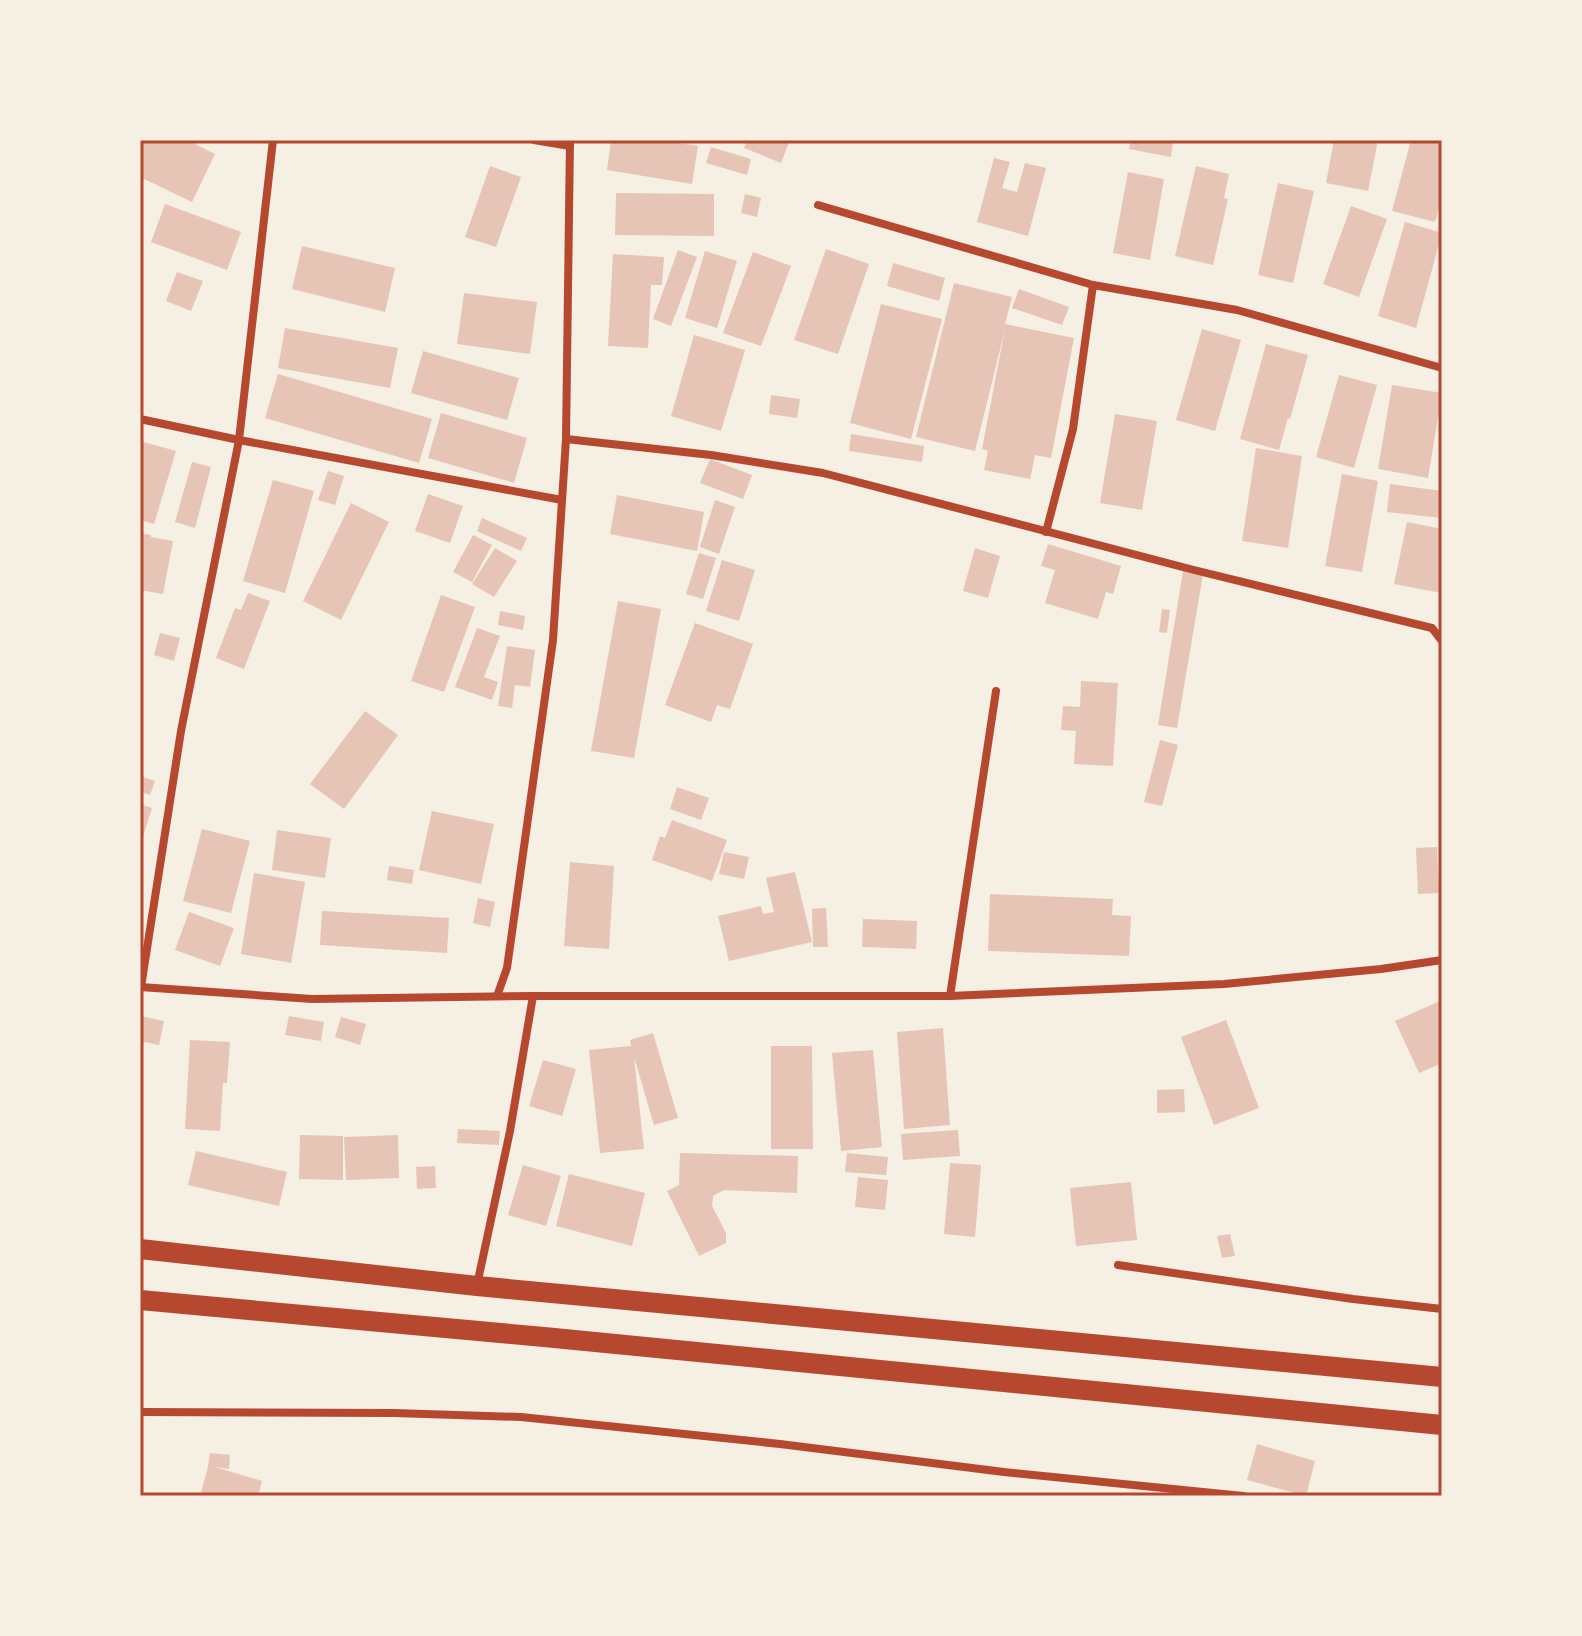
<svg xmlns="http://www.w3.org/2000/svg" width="1582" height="1636" font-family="'IBM Plex Sans',sans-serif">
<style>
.building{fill:#e6c5b7}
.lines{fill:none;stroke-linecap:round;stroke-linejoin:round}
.minor{stroke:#b5482f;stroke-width:8}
.primary{stroke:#b5482f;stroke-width:20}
.neatline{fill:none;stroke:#b5482f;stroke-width:3}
</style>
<rect width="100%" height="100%" fill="#f6efe4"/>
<g class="building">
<path d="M140 140H187L215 154 192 202 140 177Z"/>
<path d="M611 140H658L698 146 692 184 607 170Z"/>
<path d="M747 140H790L781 163 744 148Z"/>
<path d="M1131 140H1160L1173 143 1171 157 1129 149Z"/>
<path d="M1334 140H1378L1368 191 1326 183Z"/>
<path d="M1411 140H1442V197L1435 222 1392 211Z"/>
<path d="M711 147 751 159 747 175 706 163Z"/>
<path d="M994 158 1010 162 1002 188 1017 192 1025 163 1046 168 1028 236 977 222Z"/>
<path d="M490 166 521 177 496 247 465 237Z"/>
<path d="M1196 166 1229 174 1224 198 1228 199 1213 265 1175 256Z"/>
<path d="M1128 172 1164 179 1150 260 1113 253Z"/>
<path d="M1278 183 1314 191 1293 283 1258 275Z"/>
<path d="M616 193 714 194V236L615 235Z"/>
<path d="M745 194 761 198 757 217 741 213Z"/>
<path d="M165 204 241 232 227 270 151 242Z"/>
<path d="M1351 206 1387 219 1359 297 1323 284Z"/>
<path d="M1405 222 1442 233 1416 328 1378 316Z"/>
<path d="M302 246 395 268 385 312 292 289Z"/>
<path d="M826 249 869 264 838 354 794 340Z"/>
<path d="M678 250 697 257 671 326 653 319Z"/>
<path d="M705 251 737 261 717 328 685 318Z"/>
<path d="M753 252 791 266 761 346 723 333Z"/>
<path d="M613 254 664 257 662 285H651L648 348 608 346Z"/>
<path d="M893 263 945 278 939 301 887 286Z"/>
<path d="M177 272 203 281 191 311 166 301Z"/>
<path d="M954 283 1012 297 1005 324 1074 338 1051 458 1035 455 1030 479 984 470 988 451 982 449 1005 329 975 451 916 437Z"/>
<path d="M1019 289 1069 307 1062 325 1012 308Z"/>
<path d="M464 293 537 302 530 354 457 344Z"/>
<path d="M881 304 942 319 911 439 850 423Z"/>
<path d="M285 328 398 348 390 388 278 368Z"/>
<path d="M1202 329 1241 340 1215 431 1176 420Z"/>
<path d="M694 335 745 350 721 431 671 416Z"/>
<path d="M1266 344 1308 355 1290 419 1288 418 1279 450 1240 439Z"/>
<path d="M423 351 519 378 507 420 411 393Z"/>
<path d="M278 374 432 419 419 463 265 418Z"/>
<path d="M1339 375 1377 385 1354 468 1316 457Z"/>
<path d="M1392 385 1442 393 1428 478 1378 469Z"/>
<path d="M771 395 800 399 797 418 769 414Z"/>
<path d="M441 413 527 438 514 483 428 458Z"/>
<path d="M1115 414 1157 421 1142 510 1100 503Z"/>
<path d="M851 434 924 446 922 462 849 451Z"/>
<path d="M140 441 176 451 154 524 140 520Z"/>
<path d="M1256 448 1302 456 1288 548 1242 541Z"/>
<path d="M710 459 752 475 743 499 700 483Z"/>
<path d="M192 462 211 467 195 528 175 522Z"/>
<path d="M328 471 344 476 335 505 318 500Z"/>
<path d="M1342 474 1378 481 1362 572 1325 566Z"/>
<path d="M273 480 314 491 285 593 243 581Z"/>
<path d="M1390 484 1442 491V518L1387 512Z"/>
<path d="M428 494 463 506 450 543 415 531Z"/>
<path d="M617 495 704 512 697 551 610 534Z"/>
<path d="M715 500 735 507 719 554 700 547Z"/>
<path d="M351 503 389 522 341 620 303 601Z"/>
<path d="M482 518 527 538 521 551 477 531Z"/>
<path d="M1407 522 1442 529 1441 593 1394 584Z"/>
<path d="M140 533 151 535V537L173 541 163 594 140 590Z"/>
<path d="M473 535 492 545 472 582 453 572Z"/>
<path d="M1048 544 1121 566 1113 594 1106 592 1098 619 1045 603 1055 570 1041 566Z"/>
<path d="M495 548 517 561 494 597 472 584Z"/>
<path d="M975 548 1000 556 988 598 963 591Z"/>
<path d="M699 553 716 558 703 599 686 594Z"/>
<path d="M722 560 755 570 739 621 706 611Z"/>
<path d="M1183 571 1203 574 1177 728 1158 725Z"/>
<path d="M248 593 270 601 244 669 216 658 235 608 241 610Z"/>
<path d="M441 595 475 607 444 692 411 681Z"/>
<path d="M618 601 661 609 634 758 591 751Z"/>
<path d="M1162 609 1170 610 1167 633 1159 632Z"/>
<path d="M500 611 525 616 523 630 498 625Z"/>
<path d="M695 623 753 644 730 709 717 705 711 722 665 705Z"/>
<path d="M477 628 500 636 484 677 498 682 492 700 455 687Z"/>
<path d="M160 633 180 638 174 661 154 655Z"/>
<path d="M507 646 535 650 530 687 515 685 512 708 498 706Z"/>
<path d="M1081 681 1118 683 1113 766 1074 764 1076 731 1061 730 1063 706 1080 707Z"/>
<path d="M365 711 398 735 344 809 310 784Z"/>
<path d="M1160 740 1178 745 1162 806 1144 802Z"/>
<path d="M140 776 155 781 150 795 140 792Z"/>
<path d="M677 787 709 798 701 820 670 809Z"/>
<path d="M140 804 152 808 141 843H140Z"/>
<path d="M432 811 494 824 481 884 419 870Z"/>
<path d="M672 820 727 840 712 881 652 860 660 836 665 838Z"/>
<path d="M202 829 250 841 231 913 183 901Z"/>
<path d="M277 830 331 838 325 878 272 870Z"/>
<path d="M1437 847 1439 893 1418 894 1416 848Z"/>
<path d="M724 852 749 857 744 879 719 874Z"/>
<path d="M570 862 614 866 609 949 564 946Z"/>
<path d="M389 866 414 870 412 884 387 880Z"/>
<path d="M795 872 812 942 729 961 718 916 761 906 763 914 774 912 766 878Z"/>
<path d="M254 873 305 882 291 963 241 954Z"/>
<path d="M990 894 1113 899 1112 915 1131 916 1129 956 988 951Z"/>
<path d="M478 898 495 902 490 927 473 923Z"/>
<path d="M826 908 828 947H813L812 909Z"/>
<path d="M322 911 449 918 447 953 320 945Z"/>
<path d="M189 912 234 928 220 966 175 950Z"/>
<path d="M863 919 917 921 916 949 862 947Z"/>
<path d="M1442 1000V1063L1419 1073 1395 1021Z"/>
<path d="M140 1016 164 1021 159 1045 140 1041Z"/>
<path d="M289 1016 324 1022 321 1041 285 1035Z"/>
<path d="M341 1017 366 1024 360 1045 335 1037Z"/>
<path d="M1226 1020 1259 1108 1214 1125 1181 1037Z"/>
<path d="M943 1028 950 1125 904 1129 897 1032Z"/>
<path d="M653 1033 678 1118 654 1125 634 1057 644 1149 600 1153 589 1050 631 1046 630 1040Z"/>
<path d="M190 1040 230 1042 227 1083H223L220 1131 185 1129Z"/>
<path d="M771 1046H812L813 1149H771Z"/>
<path d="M873 1050 882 1147 841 1151 832 1053Z"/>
<path d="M543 1060 576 1069 562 1116 529 1106Z"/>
<path d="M1184 1089 1185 1112 1157 1113V1090Z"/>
<path d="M458 1129 500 1131 499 1145 457 1143Z"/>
<path d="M958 1130 960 1156 903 1160 901 1134Z"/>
<path d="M300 1135 343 1136V1180L299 1179Z"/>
<path d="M398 1135 399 1178 346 1180 344 1137Z"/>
<path d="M196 1151 287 1172 279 1206 188 1185Z"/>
<path d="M680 1153 798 1156 797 1193 724 1190 713 1196 712 1206 726 1233V1243L699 1256 667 1191 679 1185Z"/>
<path d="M847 1153 888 1157 886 1175 845 1172Z"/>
<path d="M950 1163 981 1165 975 1237 944 1234Z"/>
<path d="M523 1165 561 1176 546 1226 508 1215Z"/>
<path d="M435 1166 436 1188 417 1189 416 1167Z"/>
<path d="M569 1174 645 1193 632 1246 556 1226Z"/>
<path d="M858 1177 888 1180 885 1210 855 1207Z"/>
<path d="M1131 1182 1137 1240 1076 1246 1070 1188Z"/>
<path d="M1230 1234 1235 1256 1222 1258 1217 1236Z"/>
<path d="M1257 1444 1315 1461 1306 1496 1247 1480Z"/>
<path d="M210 1453 230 1455 229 1469 215 1467 262 1481 258 1496H200L208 1467Z"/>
</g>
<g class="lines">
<g class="minor">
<path d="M534 140 570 146"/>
<path d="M818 205 1093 285 1237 310 1442 368"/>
<path d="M140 419 239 440 562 500"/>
<path d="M566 439 711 455 823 473 1194 570 1432 628 1442 641"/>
<path d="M1046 532 1073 429 1093 285"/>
<path d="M140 987 312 999 533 996H950L1224 984 1381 969 1442 960"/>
<path d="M141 987 181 731 239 440 273 140"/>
<path d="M497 996 507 968 553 640 566 439 570 140"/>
<path d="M950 996 996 691"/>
<path d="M1118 1265 1353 1299 1442 1309"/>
<path d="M477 1285 510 1131 533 996"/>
<path d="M140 1412 394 1413 521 1417 780 1444 1004 1472 1243 1496"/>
</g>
<g class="primary">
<path d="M140 1249 477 1286 1442 1377"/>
<path d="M140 1300 544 1337 1442 1425"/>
</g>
</g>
<rect width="1582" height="1636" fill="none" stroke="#f6efe4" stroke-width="284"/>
<rect x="142" y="142" width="1298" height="1352" class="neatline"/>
</svg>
